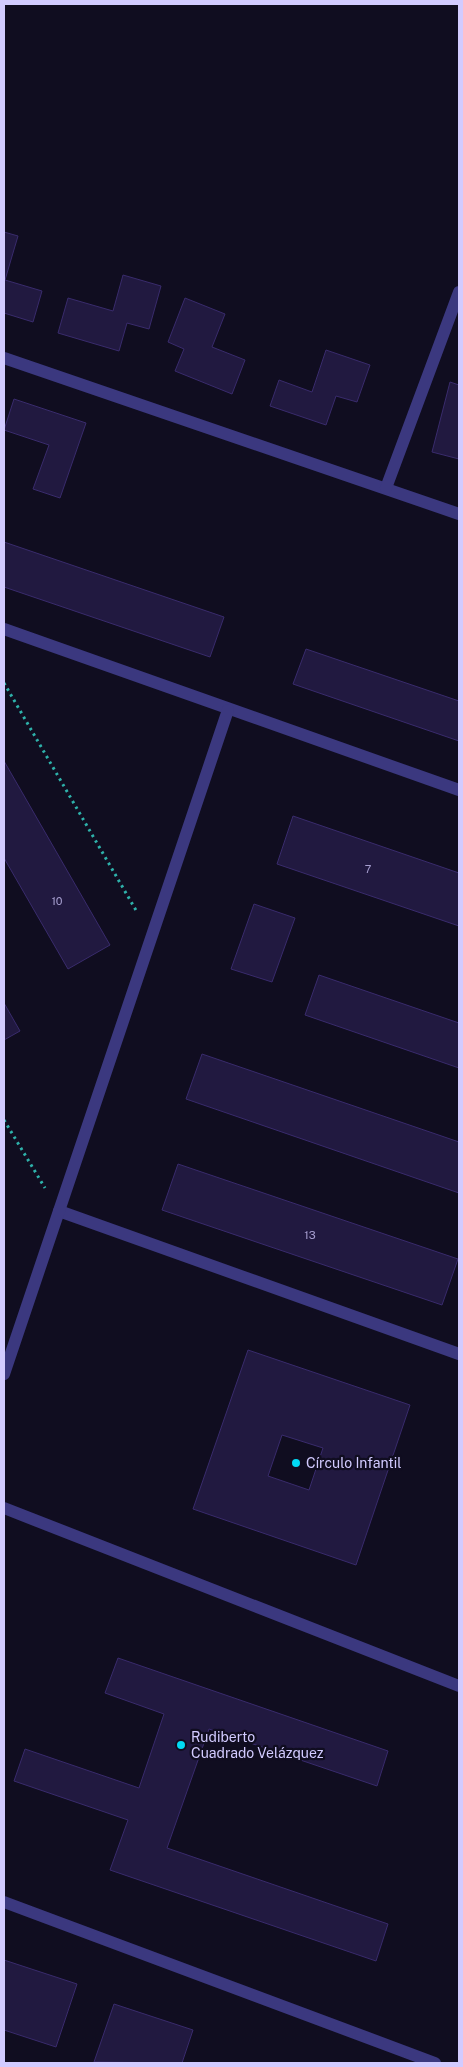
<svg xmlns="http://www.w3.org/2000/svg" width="463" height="2067" font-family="'Public Sans',sans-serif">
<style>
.building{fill:#211940;stroke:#392b6c;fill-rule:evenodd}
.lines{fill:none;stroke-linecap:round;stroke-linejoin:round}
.path{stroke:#2eb1aa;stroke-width:3;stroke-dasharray:2.5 4;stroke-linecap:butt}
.minor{stroke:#3b387f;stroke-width:12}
.poi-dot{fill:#01daf5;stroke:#100d20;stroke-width:2}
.labels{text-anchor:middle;stroke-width:4.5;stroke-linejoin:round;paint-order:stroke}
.number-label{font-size:11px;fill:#a69ecf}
.poi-label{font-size:14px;fill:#d2cbff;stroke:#100d20;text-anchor:start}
</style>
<rect width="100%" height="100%" fill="#100d20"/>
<g class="building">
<path d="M4 232 18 236 5 280 42 291 33 322 4 313Z"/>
<path d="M123 275 161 286 149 329 127 323 119 351 58 333 68 298 113 311Z"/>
<path d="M185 298 225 314 212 347 245 360 232 394 175 371 184 349 168 342Z"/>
<path d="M326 350 370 365 357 402 336 396 326 425 270 406 279 380 312 392Z"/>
<path d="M450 382 459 385V459L432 452Z"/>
<path d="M14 399 86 423 60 498 33 489 49 445 4 430Z"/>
<path d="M4 542 224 617 210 657 4 587Z"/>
<path d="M306 649 459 701V741L293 684Z"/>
<path d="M4 761 110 945 68 969 4 858Z"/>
<path d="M293 816 459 873V926L277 864Z"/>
<path d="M254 904 295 918 272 982 231 969Z"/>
<path d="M319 975 459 1023V1068L305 1015Z"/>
<path d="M4 1003 20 1031 4 1040Z"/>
<path d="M202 1054 459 1142V1193L186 1099Z"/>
<path d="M178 1164 458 1259 442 1305 162 1210Z"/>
<path d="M248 1350 410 1405 356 1565 193 1509ZM282 1435 323 1448 309 1490 268 1476Z"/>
<path d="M118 1658 388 1751 377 1786 209 1729 167 1848 388 1924 376 1961 110 1870 128 1820 14 1781 25 1749 139 1788 164 1714 105 1693Z"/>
<path d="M4 1960 77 1984 56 2047 4 2030Z"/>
<path d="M114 2004 193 2030 182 2063 94 2062Z"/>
</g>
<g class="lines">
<g class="path">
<path d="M4 683 137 912"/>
<path d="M4 1120 45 1188"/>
</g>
<g class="minor">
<path d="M4 358 459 514"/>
<path d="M386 488 459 292"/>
<path d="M4 629 459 790"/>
<path d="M59 1211 459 1354"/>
<path d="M4 1374 228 710"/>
<path d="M4 1508 459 1686"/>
<path d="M4 1902 435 2063"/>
</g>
</g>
<g class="poi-dot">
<circle cx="296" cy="1463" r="5"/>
<circle cx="181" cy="1745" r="5"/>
</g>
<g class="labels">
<g class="number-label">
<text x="368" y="873">7</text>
<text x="57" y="905">10</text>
<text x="310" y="1239">13</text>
</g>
<g class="poi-label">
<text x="306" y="1468">Círculo Infantil</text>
<text x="191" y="1742">Rudiberto<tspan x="191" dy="16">Cuadrado Velázquez</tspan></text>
</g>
</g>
<rect width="463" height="2067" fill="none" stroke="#d2cbff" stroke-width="10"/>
</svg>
